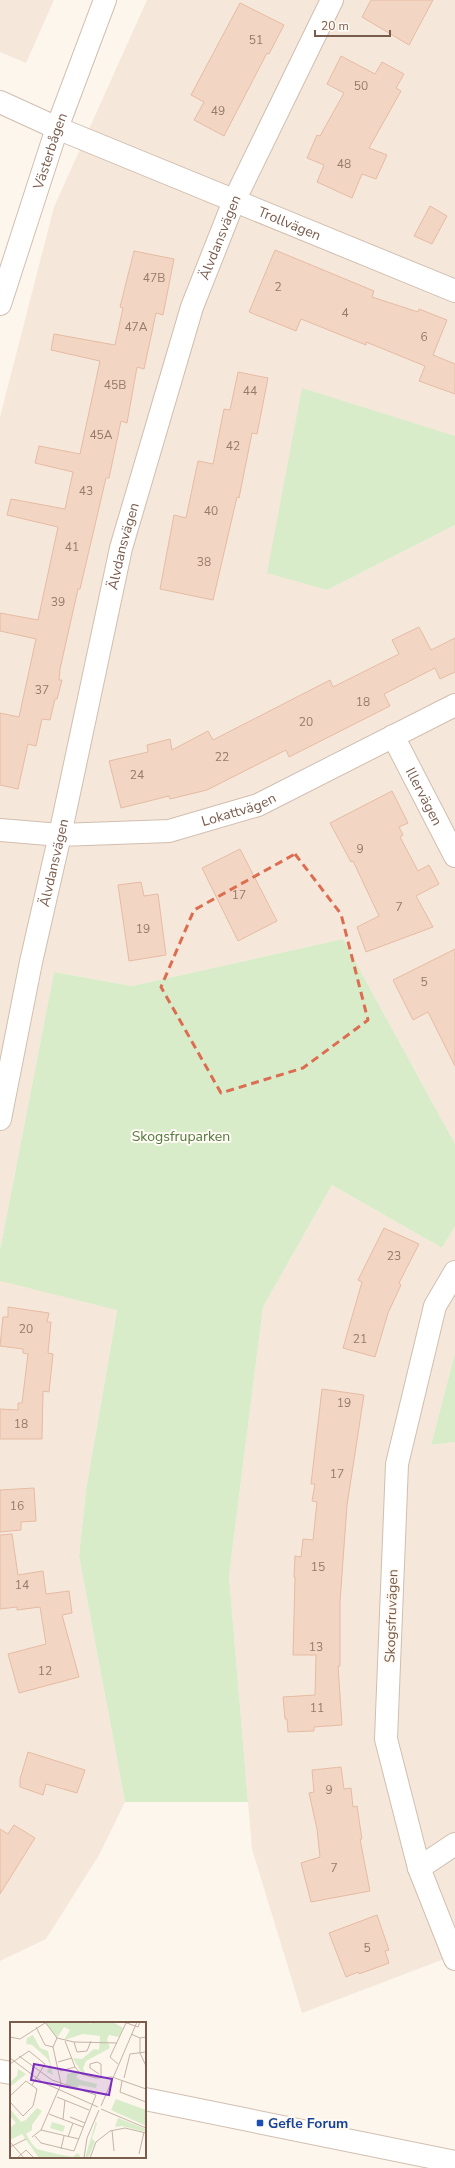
<svg xmlns="http://www.w3.org/2000/svg" width="455" height="2168" font-family="'Nunito Sans',sans-serif">
<style>
.residential{fill:#f5e8da}
.green{fill:#d8ecc9}
.building{fill:#f3d5c3;stroke:#e6bba3}
.lines{fill:none;stroke-linecap:round;stroke-linejoin:round}
.minor-casing{stroke:#d1beb0;stroke-width:24}
.tertiary-casing{stroke:#d1beb0;stroke-width:24}
.minor{stroke:#fff;stroke-width:22}
.tertiary{stroke:#fff;stroke-width:22}
.marked{fill:none;stroke:#dc6d51;stroke-width:3;stroke-dasharray:8 5;stroke-linejoin:round}
.transit-dot{fill:#1a4fb4;stroke:#fffaf3;stroke-width:1.5}
.labels{text-anchor:middle;stroke-width:4;stroke-linejoin:round;paint-order:stroke}
.number-label{font-size:12px;fill:#987a6a}
.street-label{font-size:14px;fill:#7a5c4d;stroke:#fffaf3}
.park-label{font-size:14px;fill:#537a41;stroke:#fffaf3}
.transit-label{font-size:14px;font-weight:bold;fill:#164399;stroke:#fffaf3;text-anchor:start}
.inset-road{fill:none;stroke:#c5b3a7;stroke-width:1}
.view{fill:#7b2cbf;fill-opacity:0.15;stroke:#7b2cbf;stroke-width:2}
.inset-edge{fill:none;stroke:#7a5c4d;stroke-width:2}
</style>
<rect width="100%" height="100%" fill="#fdf6ec"/>
<g class="residential">
<path d="M0 0H54L26 63 0 52Z"/>
<path d="M147 0H455V436L267 572 327 590 455 525V1144L343 939 132 986 54 972 0 1250V417L54 207Z"/>
<path d="M332 1185 442 1248 455 1226V1353L431 1445 455 1442V1955L302 2013 252 1849 229 1576 263 1307Z"/>
<path d="M0 1281 117 1309 86 1490 79 1556 125 1802 99 1855 46 1939 0 1961Z"/>
</g>
<g class="green">
<path d="M302 388 455 436V525L327 590 267 573Z"/>
<path d="M343 939 455 1144V1226L442 1248 332 1185 263 1307 229 1576 248 1802H125L79 1556 86 1490 117 1310 0 1281V1250L54 972 132 986Z"/>
<path d="M455 1353V1442L431 1445Z"/>
</g>
<g class="building">
<path d="M371 0H433L409 45 362 17Z"/>
<path d="M240 3 284 25 269 54 267 53 224 136 194 120 204 102 191 95Z"/>
<path d="M341 56 375 74 382 62 404 74 396 88 401 91 369 148 387 155 376 179 362 174 352 198 317 182 324 165 307 158 317 135 320 136 344 93 327 84Z"/>
<path d="M430 206 447 216 432 244 414 236Z"/>
<path d="M275 250 374 291 372 297 418 312 419 309 447 320 433 355 455 364V394L419 381 425 366 366 342V345L301 319 296 331 249 312Z"/>
<path d="M134 251 174 259 163 315 156 313 144 369 137 367 127 423 121 421 109 478H106L80 589H78L60 669 59 680H62L57 699H55L50 720 42 719 36 746 28 744 18 789 0 785V713L19 717 36 639 0 631V613L38 620 58 527 7 515 11 499 65 509 73 472 35 463 39 446 80 454 100 361 51 350 54 334 115 345 123 308 120 307Z"/>
<path d="M238 372 268 378 257 434 252 433 239 498 237 497 213 600 160 589 174 515 186 518 198 461 213 464 224 409 230 410Z"/>
<path d="M419 627 431 650 455 638V672L440 679 435 668 384 694 390 706 289 757 286 750 207 790 170 799 169 796 121 808 109 761 148 752 147 745 170 739 172 750 208 731 213 740 330 680 333 687 399 654 392 640Z"/>
<path d="M392 791 408 823 399 827 403 835 400 837 418 871 429 865 439 884 416 896 433 927 366 952 357 927 379 916 353 861 351 862 330 823Z"/>
<path d="M240 849 277 921 238 941 202 868Z"/>
<path d="M141 882 144 896 158 894 166 955 129 961 118 885Z"/>
<path d="M455 949V1066L428 1012 413 1020 393 980Z"/>
<path d="M384 1228 419 1244 399 1283 401 1285 388 1313 375 1357 343 1348 362 1282 358 1280Z"/>
<path d="M8 1307 49 1313 47 1322H51L48 1353 53 1354 49 1392 43 1391 42 1439H0V1409L18 1410V1403H22L28 1354 23 1353V1349L0 1346 3 1317H8Z"/>
<path d="M322 1389 364 1395 347 1505 340 1602V1666H338L342 1725 314 1727V1731L288 1732 287 1719H285L283 1697 315 1695 316 1655H293L295 1577H294L295 1556 301 1557 303 1539 313 1540 317 1502 312 1501 315 1484H311Z"/>
<path d="M34 1488 36 1521 21 1522V1530L0 1532V1490Z"/>
<path d="M12 1534 18 1575 43 1571 46 1594 69 1591 72 1613 62 1615 79 1677 19 1693 8 1654 46 1644 40 1607 17 1610V1607L0 1609V1535Z"/>
<path d="M28 1752 85 1770 77 1793 46 1784 43 1795 20 1787V1779Z"/>
<path d="M341 1767 344 1789 351 1788 353 1807 357 1806 362 1839H360L370 1891 311 1902 301 1863 320 1857 317 1829 309 1793 314 1792 312 1770Z"/>
<path d="M14 1825 35 1838 0 1894V1829L8 1834Z"/>
<path d="M377 1915 389 1950 385 1951 389 1963 359 1974 358 1972 346 1977 329 1933Z"/>
</g>
<g class="lines">
<g class="minor-casing">
<g id="minor">
<path id="s1" d="M0 102 57 128 455 291"/>
<path id="s2" d="M393 736 455 856"/>
<path id="s3" d="M0 830 60 835 169 831 258 805 455 705"/>
<path id="s4" d="M0 1119 31 962 60 835 121 548 192 307 234 201 332 0"/>
<path d="M455 1272 435 1306 397 1464 386 1739 419 1868 455 1959"/>
<path d="M419 1868 455 1844"/>
</g>
</g>
<g class="tertiary-casing">
<g id="tertiary">
<path id="s5" d="M0 304 57 128 105 0"/>
<path d="M0 2071 11 2073"/>
<path d="M145 2099 455 2162"/>
</g>
</g>
<use href="#minor" class="minor"/>
<use href="#tertiary" class="tertiary"/>
</g>
<path class="marked" d="M295 854 341 914 368 1020 303 1068 221 1093 161 987 194 910Z"/>
<rect class="transit-dot" x="256" y="2119" width="8" height="8" rx="2"/>
<g class="labels">
<g class="number-label">
<text x="256" y="44">51</text>
<text x="361" y="90">50</text>
<text x="218" y="115">49</text>
<text x="344" y="168">48</text>
<text x="154" y="282">47B</text>
<text x="278" y="291">2</text>
<text x="345" y="317">4</text>
<text x="136" y="331">47A</text>
<text x="424" y="341">6</text>
<text x="115" y="389">45B</text>
<text x="250" y="395">44</text>
<text x="101" y="439">45A</text>
<text x="233" y="450">42</text>
<text x="86" y="495">43</text>
<text x="211" y="515">40</text>
<text x="72" y="551">41</text>
<text x="204" y="566">38</text>
<text x="58" y="606">39</text>
<text x="42" y="694">37</text>
<text x="363" y="706">18</text>
<text x="306" y="726">20</text>
<text x="222" y="761">22</text>
<text x="137" y="779">24</text>
<text x="360" y="853">9</text>
<text x="239" y="899">17</text>
<text x="399" y="911">7</text>
<text x="143" y="933">19</text>
<text x="424" y="986">5</text>
<text x="394" y="1260">23</text>
<text x="26" y="1333">20</text>
<text x="360" y="1343">21</text>
<text x="344" y="1407">19</text>
<text x="21" y="1428">18</text>
<text x="337" y="1478">17</text>
<text x="17" y="1510">16</text>
<text x="318" y="1571">15</text>
<text x="22" y="1589">14</text>
<text x="316" y="1651">13</text>
<text x="45" y="1675">12</text>
<text x="317" y="1712">11</text>
<text x="329" y="1794">9</text>
<text x="334" y="1872">7</text>
<text x="367" y="1952">5</text>
</g>
<g class="street-label">
<text dy="5" stroke="none"><textPath href="#s5" startOffset="161">Västerbågen</textPath></text>
<text dy="5" stroke="none"><textPath href="#s1" startOffset="314">Trollvägen</textPath></text>
<text dy="5" stroke="none"><textPath href="#s4" startOffset="910">Älvdansvägen</textPath></text>
<text dy="5" stroke="none"><textPath href="#s4" startOffset="586">Älvdansvägen</textPath></text>
<text dy="5" stroke="none"><textPath href="#s2" startOffset="68">Illervägen</textPath></text>
<text dy="5" stroke="none"><textPath href="#s3" startOffset="242">Lokattvägen</textPath></text>
<text dy="5" stroke="none"><textPath href="#s4" startOffset="262">Älvdansvägen</textPath></text>
<text transform="translate(391 1616) rotate(-88)" y="5">Skogsfruvägen</text>
</g>
<g class="park-label">
<text x="181" y="1141">Skogsfruparken</text>
</g>
<g class="transit-label">
<text x="268" y="2128">Gefle Forum</text>
</g>
</g>
<g transform="translate(10 2022)">
<rect width="136" height="136" fill="#fdf6ec"/>
<path d="M35 0H78L80 2 83 0H103L113 6 109 15 99 13 97 17 100 26 76 39 73 46 76 53 71 50 63 36 72 37 84 27 89 28 90 14 73 12 54 18 60 8 54 5 47 16ZM23 13 30 26 38 29 43 53 37 50 40 42 37 36 22 23 16 22 17 16ZM8 47 16 52 0 65V60L7 54ZM67 49 69 51 66 55 70 58 87 62 86 66 69 63 67 67 56 63 57 52ZM106 77 136 88V104L101 88ZM27 86 32 89 22 103V108L16 112 22 122 27 127 47 132 63 135 67 131 70 133 69 136H29L12 112 0 118V106L6 101 0 94V87L11 100 16 98ZM108 96 136 107V110L112 104 105 105ZM86 99 87 102 82 116 85 120 79 134 75 136ZM42 100 55 104 53 110 40 106Z" fill="#d8ecc9"/>
<path class="inset-road" d="M35 0 47 16 64 20 107 21M114 0 128 5 130 0M26 5 35 23 43 25M121 12 130 16 136 15M0 15 10 17 35 1M130 16V31L136 44M55 19 65 45 71 52 86 56 102 55 136 67M64 20 67 30 77 29 81 19M9 34 42 58 86 73 64 129 31 121 25 114M0 36 32 60 88 85M48 40 62 36M0 42 19 29 35 42 22 63M108 42 100 35 116 1M50 49 65 45M89 52 80 46V42L87 40 91 42V56M114 56 120 32 136 30M112 59 110 70 136 80M0 74 16 59 27 67 23 84 13 94 0 80M47 75 79 88M91 84 127 0M91 87 136 106M39 92 73 105M60 95 75 101M53 97 55 78M31 108 69 117M102 108 104 129M22 115 31 108 51 62 43 25 47 16M58 115 63 101M0 120 14 136M0 125 16 117M51 127 54 114M129 132 134 110M7 136 16 128 24 136M74 136 77 116 89 88M80 136 86 120 100 109 115 106 136 111"/>
<path class="view" d="M24 42 102 57 99 73 21 58Z"/>
<rect width="136" height="136" class="inset-edge"/>
</g>
<path d="M315 30v6h75v-6" fill="none" stroke="#7a5c4d" stroke-width="2"/>
<text x="321" y="30" font-size="12" fill="#7a5c4d" stroke="#fffaf3" stroke-width="3" paint-order="stroke">20 m</text>
</svg>
